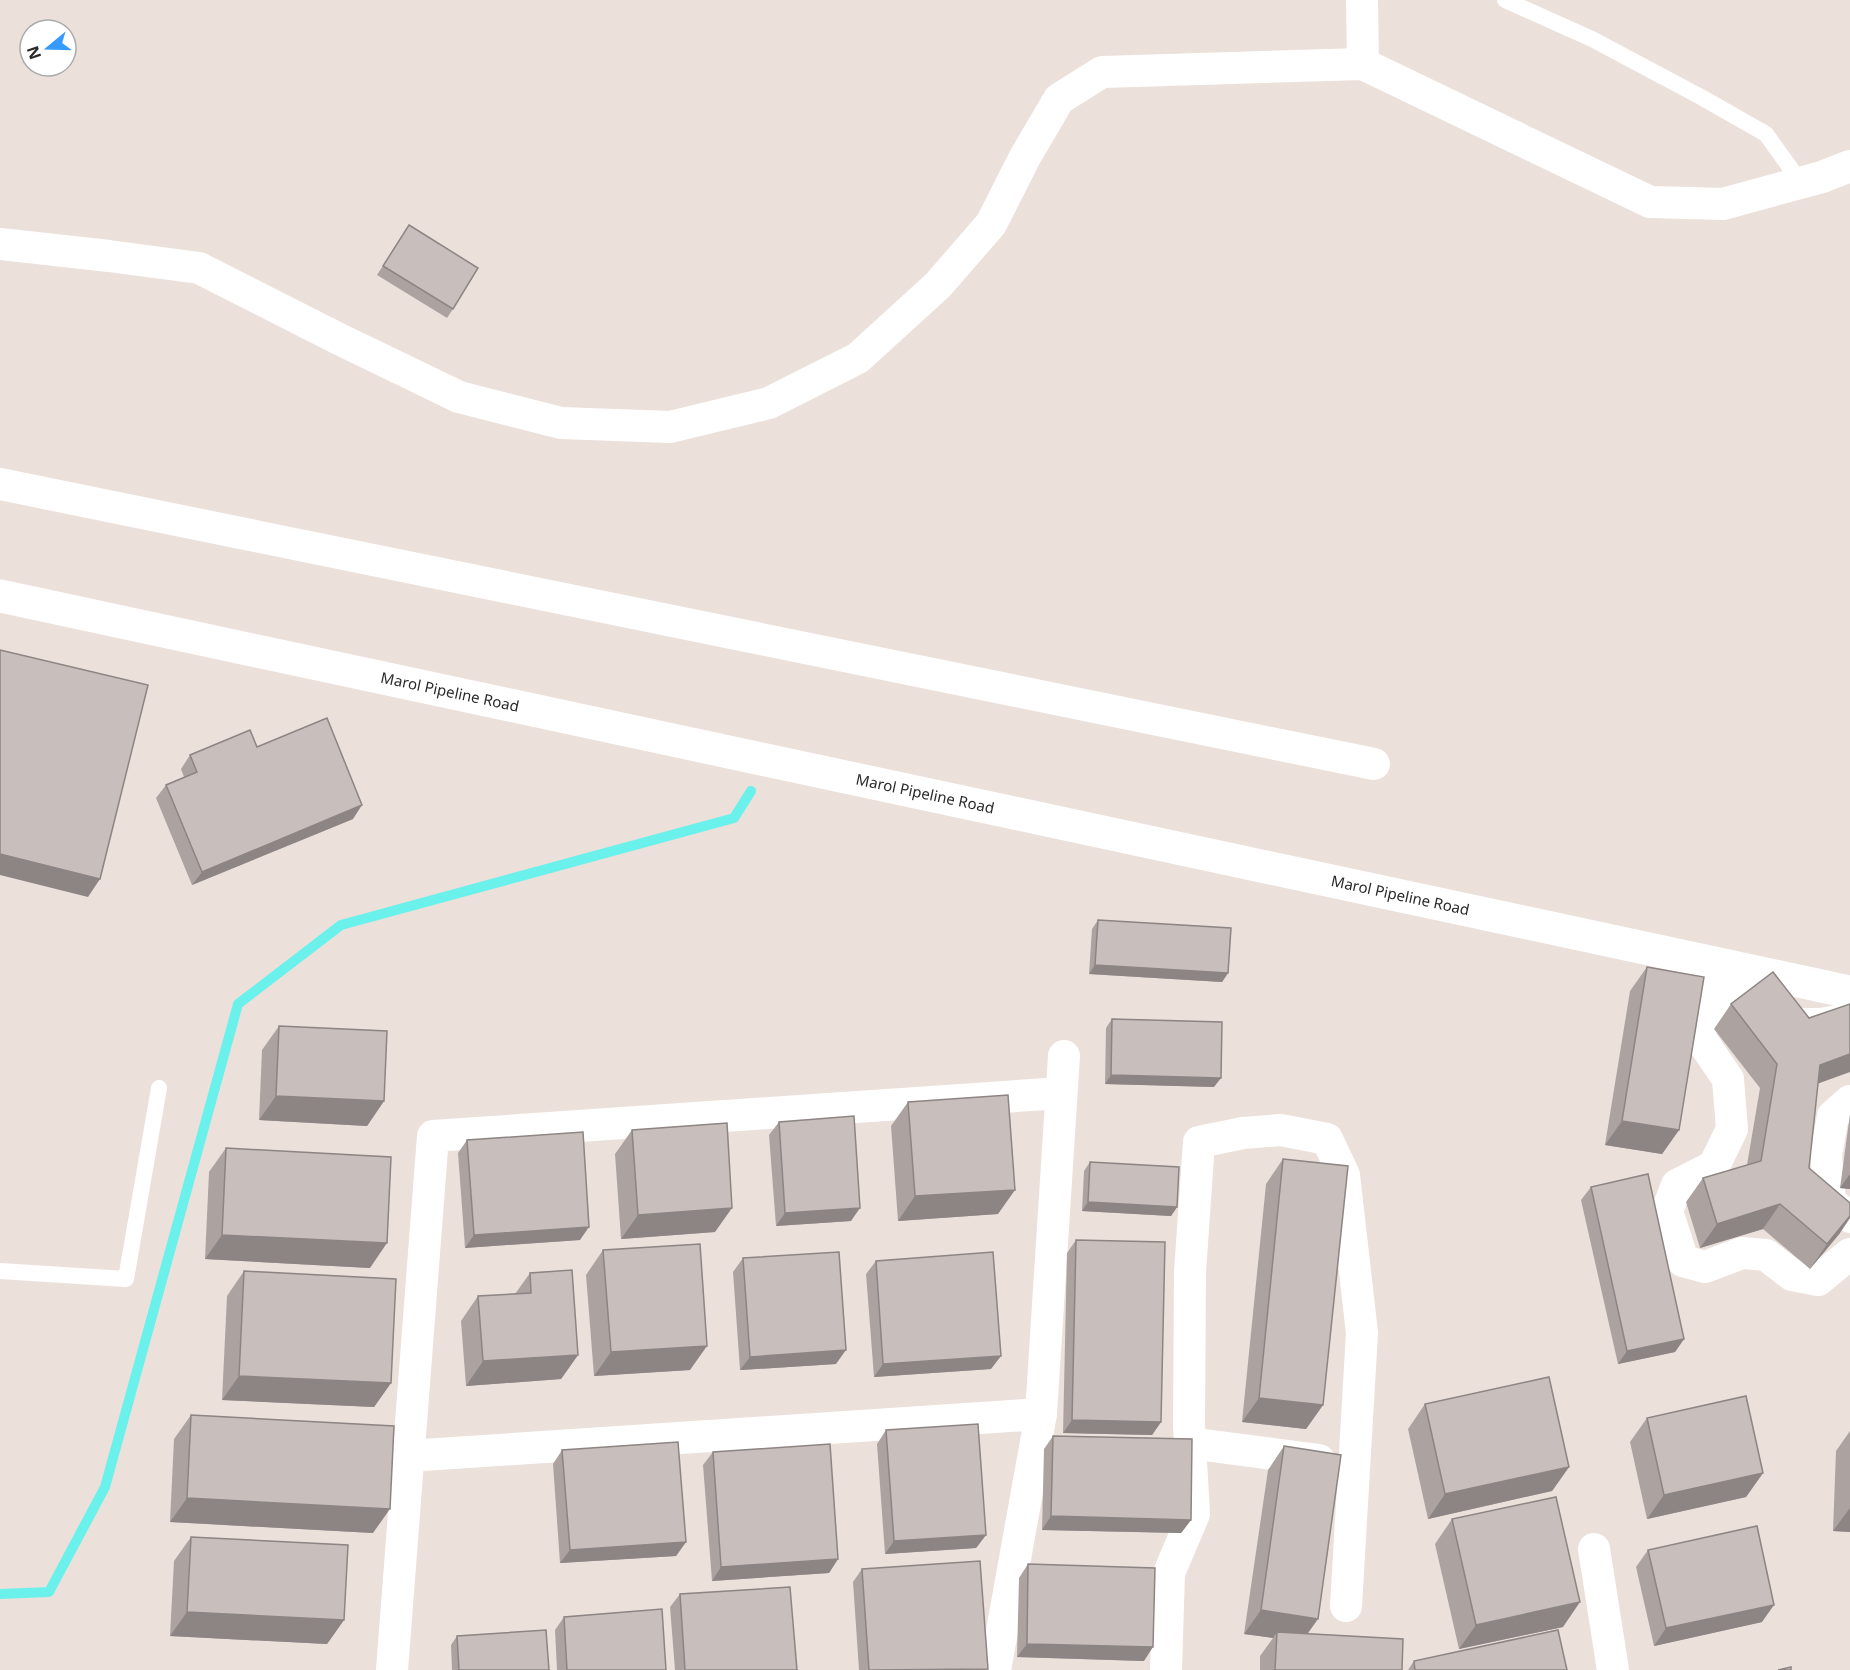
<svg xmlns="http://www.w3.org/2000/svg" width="1850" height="1670" font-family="'Noto Sans',sans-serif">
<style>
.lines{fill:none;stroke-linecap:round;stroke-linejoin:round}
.stream{stroke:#6bf1eb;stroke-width:10}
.service{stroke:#fff;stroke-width:16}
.minor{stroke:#fff;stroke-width:32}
.tertiary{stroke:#fff;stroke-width:33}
.wall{fill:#aca3a1}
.shaded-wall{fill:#8c8583}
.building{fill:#c8bebb;stroke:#8c8583;stroke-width:1.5}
.labels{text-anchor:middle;stroke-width:4.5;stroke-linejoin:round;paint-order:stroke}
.street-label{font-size:15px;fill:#2a2a2a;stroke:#fff}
</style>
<rect width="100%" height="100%" fill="#ece0db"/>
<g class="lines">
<path class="stream" d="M0 1594 49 1592 105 1487 238 1004 341 925 734 818 751 791"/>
<g class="service">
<path d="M1505 0 1592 39 1701 97 1766 134 1801 183"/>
<path d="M0 1271 126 1279 159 1088"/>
</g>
<g class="minor">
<path d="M1362 0 1363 64 1650 202 1723 204 1822 177 1850 166"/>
<path d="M0 244 109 256 199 268 339 339 459 397 561 423 670 427 769 403 858 358 938 285 991 224 1025 157 1059 99 1102 72 1363 64"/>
<path d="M0 484 1374 764"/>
<path d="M1720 964 1712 1006 1698 1035 1728 1079 1732 1129 1714 1166 1677 1185 1667 1211 1683 1261 1705 1267 1742 1253 1766 1255 1792 1275 1818 1280 1850 1254"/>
<path d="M1712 1006 1753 991 1797 1024H1820L1850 1019"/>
<path d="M1850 1101 1833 1116 1826 1155 1830 1202 1850 1217"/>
<path d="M1189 1443 1319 1460"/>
<path d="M408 1456 1041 1414"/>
<path d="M1594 1549 1613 1670"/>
<path d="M392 1670 433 1136 1061 1093"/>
<path d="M995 1670 1041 1414 1064 1056"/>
<path d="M1166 1670 1169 1573 1194 1514 1189 1426 1190 1272 1199 1142 1243 1133 1281 1130 1327 1139 1344 1175 1362 1333 1346 1606"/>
</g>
<path class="tertiary" id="s1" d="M0 596 1850 992"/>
</g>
<g class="wall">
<path d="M409 225 453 309 447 318 377 275Z"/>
<path d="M257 747 353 819 192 885 156 798 166 785 184 777 181 769 190 755Z"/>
<path d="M1098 920 1228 973 1222 982 1089 974 1092 929Z"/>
<path d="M1647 967 1679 1130 1662 1154 1605 1145 1630 991Z"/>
<path d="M1731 1004 1818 1084 1809 1168 1840 1233 1810 1269 1763 1229 1700 1248 1686 1202 1703 1178 1747 1165 1760 1088 1714 1029Z"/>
<path d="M1112 1019 1214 1087 1105 1084 1106 1028Z"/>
<path d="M279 1026 384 1101 367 1126 259 1120 262 1050Z"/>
<path d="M908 1102 998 1214 898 1221 891 1126Z"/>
<path d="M1850 1114V1189L1840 1188Z"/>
<path d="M779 1122 851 1221 776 1226 769 1135Z"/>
<path d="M632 1130 715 1232 621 1239 615 1154Z"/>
<path d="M467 1140 580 1240 465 1248 458 1153Z"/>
<path d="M226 1148 370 1268 205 1259 209 1172Z"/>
<path d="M1283 1159 1323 1405 1306 1429 1242 1422 1266 1184Z"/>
<path d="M1090 1162 1177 1207 1171 1216 1082 1211 1084 1171Z"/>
<path d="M1591 1187 1684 1339 1675 1352 1618 1364 1581 1200Z"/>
<path d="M1076 1240 1161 1422 1152 1435 1063 1433 1067 1253Z"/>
<path d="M603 1250 690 1370 594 1376 586 1275Z"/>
<path d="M743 1258 836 1364 740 1370 733 1272Z"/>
<path d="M876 1261 991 1369 874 1377 866 1274Z"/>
<path d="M244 1271 391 1383 374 1407 222 1400 227 1296Z"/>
<path d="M530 1273 578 1355 561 1379 466 1386 461 1321 478 1296 515 1294Z"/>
<path d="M1425 1404 1569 1467 1552 1491 1428 1519 1408 1429Z"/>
<path d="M191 1415 373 1533 170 1522 174 1439Z"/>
<path d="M1647 1418 1763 1473 1746 1497 1647 1519 1630 1442Z"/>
<path d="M886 1430 986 1535 976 1548 885 1554 877 1444Z"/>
<path d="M1850 1431V1532L1833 1531 1836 1451Z"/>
<path d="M1053 1436 1191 1520 1181 1533 1042 1530 1044 1449Z"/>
<path d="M1284 1446 1307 1634 1402 1670H1260V1656L1273 1638 1244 1634 1268 1470Z"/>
<path d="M562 1450 686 1542 676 1556 560 1563 553 1464Z"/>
<path d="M713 1452 838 1559 829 1573 712 1581 703 1465Z"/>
<path d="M1452 1519 1563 1627 1459 1649 1435 1544Z"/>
<path d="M191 1537 344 1620 327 1644 170 1636 174 1561Z"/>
<path d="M1648 1550 1762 1622 1654 1646 1636 1567Z"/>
<path d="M1028 1564 1144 1661 1017 1657 1019 1578Z"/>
<path d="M862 1569 988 1670H859L853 1582Z"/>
<path d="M680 1594 797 1670H675L670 1607Z"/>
<path d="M564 1617 666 1670H557L555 1630Z"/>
<path d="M457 1636 549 1670H452L451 1645Z"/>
<path d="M1414 1661 1567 1670H1408Z"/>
</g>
<g class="shaded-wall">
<path d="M362 805 353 819 192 885 202 872Z"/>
<path d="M0 854 100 879 88 897 0 875Z"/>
<path d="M1095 965 1228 973 1222 982 1089 974Z"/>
<path d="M1850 1054V1072L1803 1089 1820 1065Z"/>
<path d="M1111 1075 1221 1078 1214 1087 1105 1084Z"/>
<path d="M276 1096 384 1101 367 1126 259 1120Z"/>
<path d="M1622 1121 1679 1130 1662 1154 1605 1145Z"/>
<path d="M1850 1174V1189L1840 1188Z"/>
<path d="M1015 1190 998 1214 898 1221 915 1196Z"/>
<path d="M1088 1202 1177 1207 1171 1216 1082 1211Z"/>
<path d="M1780 1204 1763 1229 1700 1248 1717 1224Z"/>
<path d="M732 1208 715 1232 621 1239 638 1215Z"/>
<path d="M860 1208 851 1221 776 1226 785 1213Z"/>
<path d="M1850 1216V1218L1840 1233 1810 1269 1827 1244Z"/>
<path d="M589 1227 580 1240 465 1248 474 1235Z"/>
<path d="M222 1235 387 1243 370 1268 205 1259Z"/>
<path d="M1684 1339 1675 1352 1618 1364 1627 1351Z"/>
<path d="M707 1346 690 1370 594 1376 611 1352Z"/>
<path d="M846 1350 836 1364 740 1370 750 1357Z"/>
<path d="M578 1355 561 1379 466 1386 483 1361Z"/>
<path d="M1001 1356 991 1369 874 1377 883 1364Z"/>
<path d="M239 1376 391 1383 374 1407 222 1400Z"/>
<path d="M1259 1398 1323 1405 1306 1429 1242 1422Z"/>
<path d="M1072 1420 1161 1422 1152 1435 1063 1433Z"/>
<path d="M1569 1467 1552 1491 1428 1519 1445 1494Z"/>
<path d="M1763 1473 1746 1497 1647 1519 1664 1495Z"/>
<path d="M187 1498 390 1509 373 1533 170 1522Z"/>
<path d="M1850 1508V1532L1833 1531Z"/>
<path d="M1051 1516 1191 1520 1181 1533 1042 1530Z"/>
<path d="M986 1535 976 1548 885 1554 894 1541Z"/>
<path d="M686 1542 676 1556 560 1563 570 1550Z"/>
<path d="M838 1559 829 1573 712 1581 721 1567Z"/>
<path d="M1580 1602 1563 1627 1459 1649 1476 1625Z"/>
<path d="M1774 1605 1762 1622 1654 1646 1666 1628Z"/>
<path d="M1261 1610 1318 1619 1301 1643 1277 1632 1273 1638 1244 1634Z"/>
<path d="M187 1612 344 1620 327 1644 170 1636Z"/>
<path d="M1027 1644 1153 1647 1144 1661 1017 1657Z"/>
</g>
<g class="building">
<path d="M409 225 478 268 453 309 383 266Z"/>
<path d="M0 650 148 685 100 879 0 854Z"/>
<path d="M327 718 362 805 202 872 166 785 197 772 190 755 250 730 257 747Z"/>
<path d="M1098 920 1231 928 1228 973 1095 965Z"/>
<path d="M1647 967 1704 977 1679 1130 1622 1121Z"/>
<path d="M1773 972 1809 1018 1850 1004V1054L1820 1065 1809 1168 1850 1203V1216L1827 1244 1780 1204 1717 1224 1703 1178 1761 1161 1777 1064 1731 1004Z"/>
<path d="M1112 1019 1222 1022 1221 1078 1111 1075Z"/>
<path d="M279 1026 387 1031 384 1101 276 1096Z"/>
<path d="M1008 1095 1015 1190 915 1196 908 1102Z"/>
<path d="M854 1116 860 1208 785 1213 779 1122Z"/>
<path d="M727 1123 732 1208 638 1215 632 1130Z"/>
<path d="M583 1132 589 1227 474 1235 467 1140Z"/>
<path d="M226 1148 391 1157 387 1243 222 1235Z"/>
<path d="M1283 1159 1348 1166 1323 1405 1259 1398Z"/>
<path d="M1090 1162 1179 1167 1177 1207 1088 1202Z"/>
<path d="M1648 1174 1684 1339 1627 1351 1591 1187Z"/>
<path d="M1076 1240 1165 1242 1161 1422 1072 1420Z"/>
<path d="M700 1244 707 1346 611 1352 603 1250Z"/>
<path d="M839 1252 846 1350 750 1357 743 1258Z"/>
<path d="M993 1252 1001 1356 883 1364 876 1261Z"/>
<path d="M572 1270 578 1355 483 1361 478 1296 531 1293 530 1273Z"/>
<path d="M244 1271 396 1279 391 1383 239 1376Z"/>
<path d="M1549 1377 1569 1467 1445 1494 1425 1404Z"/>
<path d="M1746 1396 1763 1473 1664 1495 1647 1418Z"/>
<path d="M191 1415 394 1426 390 1509 187 1498Z"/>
<path d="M978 1424 986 1535 894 1541 886 1430Z"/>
<path d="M1053 1436 1192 1439 1191 1520 1051 1516Z"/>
<path d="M678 1442 686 1542 570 1550 562 1450Z"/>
<path d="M830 1444 838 1559 721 1567 713 1452Z"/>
<path d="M1284 1446 1341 1455 1318 1619 1261 1610Z"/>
<path d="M1556 1497 1580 1602 1476 1625 1452 1519Z"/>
<path d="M1757 1526 1774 1605 1666 1628 1648 1550Z"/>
<path d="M191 1537 348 1545 344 1620 187 1612Z"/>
<path d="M980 1561 988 1669 869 1670 862 1569Z"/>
<path d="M1028 1564 1155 1568 1153 1647 1027 1644Z"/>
<path d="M790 1587 797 1670H685L680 1594Z"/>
<path d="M662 1609 666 1670H567L564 1617Z"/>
<path d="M546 1630 549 1670H459L457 1636Z"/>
<path d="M1558 1630 1567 1670H1415L1414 1661Z"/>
<path d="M1277 1632 1403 1639 1402 1670H1275Z"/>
<path d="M1791 1667V1670H1778Z"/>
</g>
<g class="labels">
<g class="street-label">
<text dy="5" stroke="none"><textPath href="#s1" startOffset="460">Marol Pipeline Road</textPath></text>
<text dy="5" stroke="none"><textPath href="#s1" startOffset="946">Marol Pipeline Road</textPath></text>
<text dy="5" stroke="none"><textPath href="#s1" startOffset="1432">Marol Pipeline Road</textPath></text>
</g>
</g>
<g transform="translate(48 48) rotate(251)"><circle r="28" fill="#ffffff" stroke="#aaaaaa" stroke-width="1.5"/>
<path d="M0-4.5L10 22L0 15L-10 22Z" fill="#379afe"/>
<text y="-9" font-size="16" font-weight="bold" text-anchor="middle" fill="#2a2a2a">N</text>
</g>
</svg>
